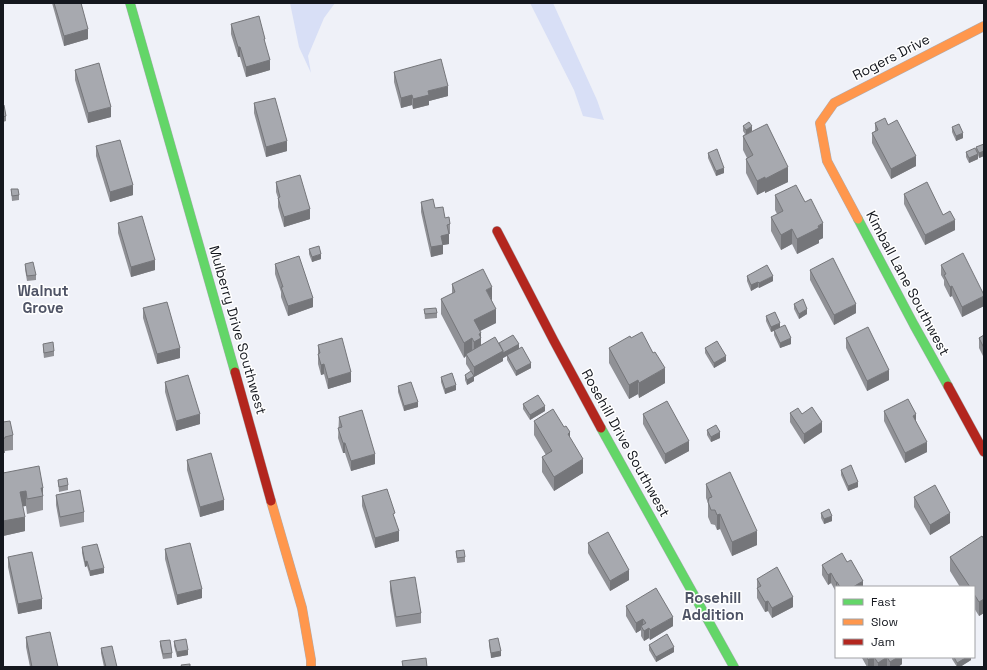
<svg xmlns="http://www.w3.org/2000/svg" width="987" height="670" font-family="'Space Grotesk',sans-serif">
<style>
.green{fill:#d8dff6}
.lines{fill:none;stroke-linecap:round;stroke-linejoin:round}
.fast-casing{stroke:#acaeb5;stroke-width:10}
.slow-casing{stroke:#acaeb5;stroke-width:10}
.jam-casing{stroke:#acaeb5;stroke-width:10}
.fast{stroke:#63d668;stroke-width:9}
.slow{stroke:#ff974d;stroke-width:9}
.jam{stroke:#b3261e;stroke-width:9}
.wall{fill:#909196}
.shaded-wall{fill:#75767a}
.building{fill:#a7a9af;stroke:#75767a}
.labels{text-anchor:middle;stroke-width:3;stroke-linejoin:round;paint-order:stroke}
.street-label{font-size:14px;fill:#14171e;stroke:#fff}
.neighbourhood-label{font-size:15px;font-weight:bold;fill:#4f5466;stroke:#fff}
</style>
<rect width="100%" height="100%" fill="#eff1f8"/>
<g class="green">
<path d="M290 3H335L324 18 308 56 311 73 299 47Z"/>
<path d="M530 3H553L597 100 604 120 583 116 574 90Z"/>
</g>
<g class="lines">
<g class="fast-casing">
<g id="fast">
<path d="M130 3 235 372"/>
<path d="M858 219 914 325 948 386"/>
<path d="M601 428 734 667"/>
</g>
</g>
<g class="slow-casing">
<g id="slow">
<path d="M858 219 827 161 820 123 834 103 984 26"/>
<path d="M271 501 302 608 311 660V667"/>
</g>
</g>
<g class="jam-casing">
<g id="jam">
<path d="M497 231 554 341 601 428"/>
<path d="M235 372 271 501"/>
<path d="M948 386 984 452"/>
</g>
</g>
<use href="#fast" class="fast"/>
<use href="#slow" class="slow"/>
<use href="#jam" class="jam"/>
</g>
<g class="wall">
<path d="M52 3H81L88 39 64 46Z"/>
<path d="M231 24 265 43 270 70 246 77 240 57H238L231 34Z"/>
<path d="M75 70 111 117 88 123 75 80Z"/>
<path d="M394 72 448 96 429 101V105L413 109 412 105 401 108 394 82Z"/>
<path d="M254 103 287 151 266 157 254 113Z"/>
<path d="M3 106 6 116V121L3 122Z"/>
<path d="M875 123 888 125 916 166 891 179 872 143V133L875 131Z"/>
<path d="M743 126 752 131 749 133 788 182 765 193V191L757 195 746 173V159L747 158 743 150V136L745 134 743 131Z"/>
<path d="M952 127 963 138 956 141 952 132Z"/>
<path d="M984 145V156L979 158 978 155V159L969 163 966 157V152L976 151V147Z"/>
<path d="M96 146 133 195 110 202 96 156Z"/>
<path d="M708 153 724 173 716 176 708 158Z"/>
<path d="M276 182 310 219 284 227 278 207V198L276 192Z"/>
<path d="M11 189 19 195V200L12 201Z"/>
<path d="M904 194 943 215 955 230 925 245 904 204Z"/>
<path d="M775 195 823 238 819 240V243L797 254 792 244 781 250 771 231V217L777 214 775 210Z"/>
<path d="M421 202 435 208 445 218 450 224V234H449V244L443 245V254L431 257 421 212Z"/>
<path d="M118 223 155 270 131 277 118 233Z"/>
<path d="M309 249 321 259 312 262 309 254Z"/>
<path d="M25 264 36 275V280L27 281 25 269Z"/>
<path d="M275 264 313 307 288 316 281 297V292L275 274Z"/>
<path d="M941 265 984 295V306L962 317 952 296 950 297 944 285V280L941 275Z"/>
<path d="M810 270 856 313 834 325 810 280Z"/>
<path d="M747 276 773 281 759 288 758 287 751 291 747 281Z"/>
<path d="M452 284 492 301 496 323 480 331 481 345 499 343 519 349 531 368 516 376 507 360V356L503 358V361L474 377V381L467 385 465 380V375L471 372 466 364V356L464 358 441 314V299L452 294Z"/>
<path d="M794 304 807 314 799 319 794 309Z"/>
<path d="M143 308 180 358 157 364 143 318Z"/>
<path d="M424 309 437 313V318L425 319Z"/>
<path d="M766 316 780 328 791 344 780 348 774 335V331L771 332 766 321Z"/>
<path d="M984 335V358L979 348V338Z"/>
<path d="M846 338 889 380 867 391 846 348Z"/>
<path d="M43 344 54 351V356L44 358 43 349Z"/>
<path d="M318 345 351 382 328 389 324 374 321 375 318 364Z"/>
<path d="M609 348 665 383 639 398 638 394 629 399 609 363Z"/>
<path d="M705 348 726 361 714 368 705 353Z"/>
<path d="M441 377 456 390 445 394 441 382Z"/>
<path d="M165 382 200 424 176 431 165 392Z"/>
<path d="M398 386 418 407 404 411 398 392Z"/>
<path d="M523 404 545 411 530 420 523 409Z"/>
<path d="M884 411 916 421 927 452 905 463 884 421Z"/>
<path d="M790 413 802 414 822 432 804 444 790 422Z"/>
<path d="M643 414 689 451 665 464 643 424Z"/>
<path d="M339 417 375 464 351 471 345 453H343L338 438Z"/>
<path d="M534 421 570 439 583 473 554 491 542 472V457L546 455 534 435Z"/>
<path d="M3 422 13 435V450L5 451V453H3Z"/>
<path d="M707 430 720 438 711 442 707 435Z"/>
<path d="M187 460 224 510 200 517 187 470Z"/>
<path d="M841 470 858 487 848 491 841 475Z"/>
<path d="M3 473 43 488V510L27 514 26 506H23L25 531 3 536Z"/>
<path d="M58 480 68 485V490L59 492Z"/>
<path d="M706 484 757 545 732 556 720 529 717 530 715 525 711 524 708 517V503L706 498Z"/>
<path d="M56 495 84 512V522L60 527 56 505Z"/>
<path d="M362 496 395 518 399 541 375 548 362 506Z"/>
<path d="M914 497 950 523 930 535 914 507Z"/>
<path d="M821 513 832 521 824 524 821 518Z"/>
<path d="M984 539V613L979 616 974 608V587H960L950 571V557Z"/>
<path d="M588 543 629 580 610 591 588 553Z"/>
<path d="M82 547 104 573 90 576 87 566 85 567 82 553Z"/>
<path d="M165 549 202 598 177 605 165 559Z"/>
<path d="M456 551 465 557V562L457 563Z"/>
<path d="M8 557 42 609 18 614 8 567Z"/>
<path d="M847 562 863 587H836V592L831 583 828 585 822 575V565Z"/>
<path d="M757 579 793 607 772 618 768 611 765 612 757 598Z"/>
<path d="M390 581 421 613V623L396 627 390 591Z"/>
<path d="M626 606 673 626 650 640 649 638 644 641 641 636V630L636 633 626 616Z"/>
<path d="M26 637 58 667H30L26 647Z"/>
<path d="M489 640 501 656 491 658 489 645Z"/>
<path d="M160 641 172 653V658L163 659 160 646Z"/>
<path d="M174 641 188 655 177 657 174 646Z"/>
<path d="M649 645 674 652 656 662 649 650Z"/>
<path d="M101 648 117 667H104L101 653Z"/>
<path d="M862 657H902V664L898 667H874V666L872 667H867L862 658Z"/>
<path d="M952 657H971V660L960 667H957L952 659Z"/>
</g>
<g class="shaded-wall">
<path d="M88 29V39L64 46V36Z"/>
<rect x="238" y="47" width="2" height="10"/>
<path d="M270 60V70L246 77V67Z"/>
<path d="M448 86V96L429 101V105L413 109V99L428 91Z"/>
<path d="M412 95V105L401 108V98Z"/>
<path d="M111 107V117L88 123V113Z"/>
<path d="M752 126V131L746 135V130Z"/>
<path d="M963 133V138L956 141V136Z"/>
<path d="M287 141V151L266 157V147Z"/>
<path d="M984 151V156L979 158V153Z"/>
<path d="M978 154V159L969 163V158Z"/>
<path d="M916 156V166L891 179V169Z"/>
<path d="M788 167V182L765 193V179Z"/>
<path d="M724 168V173L716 176V171Z"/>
<path d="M765 177V191L757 195V181Z"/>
<path d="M133 185V195L110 202V192Z"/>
<path d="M310 209V219L284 227V217Z"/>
<path d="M955 220V230L925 245V235Z"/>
<path d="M823 223V238L819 240V243L797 254V239Z"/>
<path d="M792 229V244L781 250V235Z"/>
<path d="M449 234V244L443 245V254L431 257V247L441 236Z"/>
<path d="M321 254V259L312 262V257Z"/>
<path d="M155 260V270L131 277V267Z"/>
<path d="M773 276V281L759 288V283Z"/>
<path d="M758 282V287L751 291V285Z"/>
<path d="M952 286V296L950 297V287Z"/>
<path d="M492 287V301L486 290Z"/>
<path d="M984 296V306L962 317V307Z"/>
<path d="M313 298V307L288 316V306Z"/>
<path d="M856 304V313L834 325V315Z"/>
<path d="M496 309V323L474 334V320Z"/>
<path d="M807 309V314L799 319V314Z"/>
<path d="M780 323V328L771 332V327Z"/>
<path d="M481 333V353L474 357V342L479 334Z"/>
<path d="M472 338V353L466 354V356L464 358V343Z"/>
<path d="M791 338V344L780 348V343Z"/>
<path d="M519 344V349L503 358V361L474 377V367L503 351Z"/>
<path d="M180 348V358L157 364V354Z"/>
<path d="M726 356V361L714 368V363Z"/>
<path d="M531 363V368L516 376V371Z"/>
<path d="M324 364V374L321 375V365Z"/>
<path d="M665 368V383L639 398V383Z"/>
<path d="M889 370V380L867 391V381Z"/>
<path d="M351 372V382L328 389V379Z"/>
<path d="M474 376V381L467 385V380Z"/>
<path d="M638 380V394L629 399V385Z"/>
<path d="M456 385V390L445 394V389Z"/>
<path d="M418 402V407L404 411V406Z"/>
<path d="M545 406V411L530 420V415Z"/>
<path d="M200 414V424L176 431V421Z"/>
<path d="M916 414V424L913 416Z"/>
<path d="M822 422V432L804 444V434Z"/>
<path d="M570 432V447L568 434Z"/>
<path d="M720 432V438L711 442V437Z"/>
<path d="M689 441V451L665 464V454Z"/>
<path d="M927 442V452L905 463V453Z"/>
<rect x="343" y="443" width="2" height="10"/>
<path d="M375 454V464L351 471V461Z"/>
<path d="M583 459V473L554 491V477Z"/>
<path d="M858 482V487L848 491V486Z"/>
<path d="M41 488H43V502V496Z"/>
<path d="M26 491V506L20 507V492Z"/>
<path d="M224 500V510L200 517V507Z"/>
<path d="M950 513V523L930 535V525Z"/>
<path d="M720 514V529L717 530V515Z"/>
<path d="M832 516V521L824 524V519Z"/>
<path d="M25 517V531L3 536V521Z"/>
<path d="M399 531V541L375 548V538Z"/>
<path d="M757 531V545L732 556V542Z"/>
<path d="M87 561V566L85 567V562Z"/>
<path d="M104 568V573L90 576V571Z"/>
<path d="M629 570V580L610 591V581Z"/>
<path d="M831 573V583L828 585V575Z"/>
<path d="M863 581V587H853Z"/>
<rect x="836" y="582" width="1" height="5"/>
<path d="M202 589V598L177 605V595Z"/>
<path d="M793 597V607L772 618V608Z"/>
<path d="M42 599V609L18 614V604Z"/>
<path d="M984 599V613L979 616V602Z"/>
<path d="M768 601V611L765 612V602Z"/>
<path d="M673 617V626L650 640V630Z"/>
<path d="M643 619V629L641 626V630L636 633V623Z"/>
<path d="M649 628V638L644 641V631Z"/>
<path d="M674 647V652L656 662V657Z"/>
<path d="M188 650V655L177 657V652Z"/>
<path d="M501 651V656L491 658V653Z"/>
<path d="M872 657H874V666L872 667H868V660Z"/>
<path d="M887 657V667H878V663Z"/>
<path d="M898 657H902V664L898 667H890V662Z"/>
<path d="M967 657H971V660L960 667H957V663Z"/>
</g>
<g class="building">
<path d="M54 3H81L88 29 64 36Z"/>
<path d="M259 16 265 39H264L270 60 246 67 240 47H238L231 24Z"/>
<path d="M441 59 448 86 428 91 429 95 413 99 412 95 401 98 394 72Z"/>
<path d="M99 63 111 107 88 113 75 70Z"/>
<path d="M275 98 287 141 266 147 254 103Z"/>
<path d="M4 105 6 116 3 117V106Z"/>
<path d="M885 118 888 125 897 120 916 156 891 169 872 133 878 130 875 123Z"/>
<path d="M749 122 752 126 746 130 743 126Z"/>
<path d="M767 124 788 167 765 179V177L757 181 746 159 753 155 743 136Z"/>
<path d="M959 124 963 133 956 136 952 127Z"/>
<path d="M120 140 133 185 110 192 96 146Z"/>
<path d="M984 144V151L979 153 976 147Z"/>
<path d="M975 148 978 154 969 158 966 152Z"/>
<path d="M717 149 724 168 716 171 708 153Z"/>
<path d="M300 175 310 209 284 217 278 198 280 197 276 182Z"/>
<path d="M927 182 943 215 950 211 955 220 925 235 904 194Z"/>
<path d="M796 185 805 202 811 199 823 223 818 226 819 228 797 239 792 229 781 235 771 217 783 211 775 195Z"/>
<path d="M11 189H18L19 195 12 196Z"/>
<path d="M433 199 435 208 443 207 445 218 449 217 450 224 447 225 449 234 441 236 443 245 431 247 421 202Z"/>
<path d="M142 216 155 260 131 267 118 223Z"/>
<path d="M319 246 321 254 312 257 309 249Z"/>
<path d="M963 253 984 295V296L962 307 952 286 950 287 944 275 946 274 941 265Z"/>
<path d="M299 256 313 298 288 306 281 287H283L275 264Z"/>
<path d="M833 258 856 304 834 315 810 270Z"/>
<path d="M33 262 36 275 27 276 25 264Z"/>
<path d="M767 265 773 276 759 283 758 282 751 285 747 276Z"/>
<path d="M483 269 492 287 486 290 496 309 474 320 481 333 479 334 481 338 474 342 472 338 464 343 441 299 455 292 452 284Z"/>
<path d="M803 299 807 309 799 314 794 304Z"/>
<path d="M167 302 180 348 157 354 143 308Z"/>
<path d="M436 308 437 313 425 314 424 309Z"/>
<path d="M775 312 780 323 771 327 766 316Z"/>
<path d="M785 325 791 338 780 343 774 330Z"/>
<path d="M868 327 889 370 867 381 846 338Z"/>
<path d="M642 332 653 353 655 352 665 368 639 383 638 380 629 385 609 348 630 336 631 338Z"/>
<path d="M513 335 519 344 503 353V351L499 343Z"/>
<path d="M984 335V348L979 338Z"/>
<path d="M495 337 503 351 474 367 466 354Z"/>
<path d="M342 338 351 372 328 379 324 364 321 365 318 354 320 353 318 345Z"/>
<path d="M717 341 726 356 714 363 705 348Z"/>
<path d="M53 342 54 351 44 353 43 344Z"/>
<path d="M522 347 531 363 516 371 507 355Z"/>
<path d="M471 371 474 376 467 380 465 375Z"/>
<path d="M452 373 456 385 445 389 441 377Z"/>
<path d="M188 375 200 414 176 421 165 382Z"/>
<path d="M411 382 418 402 404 406 398 386Z"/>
<path d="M538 395 545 406 530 415 523 404Z"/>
<path d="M908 399 916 414 913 416 927 442 905 453 884 411Z"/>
<path d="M667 401 689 441 665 454 643 414Z"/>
<path d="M812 407 822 422 804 434 790 413 798 408 802 414Z"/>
<path d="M553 409 564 427 566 426 570 432 568 434 583 459 554 477 542 457 552 451 534 421Z"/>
<path d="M362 410 375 454 351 461 345 443H343L338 428 342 427 339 417Z"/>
<path d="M10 421 13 435 5 437V438L3 439V422Z"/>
<path d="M716 425 720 432 711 437 707 430Z"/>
<path d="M211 453 224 500 200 507 187 460Z"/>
<path d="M851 465 858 482 848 486 841 470Z"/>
<path d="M39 466 43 488H41L43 496 27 499 26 491 20 492 25 517 3 521V473Z"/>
<path d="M730 472 757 531 732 542 720 514 717 515 715 510H711L708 502 709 498 712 497 706 484Z"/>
<path d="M67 478 68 485 59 487 58 480Z"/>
<path d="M935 485 950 513 930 525 914 497Z"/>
<path d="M387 489 395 513 393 514 399 531 375 538 362 496Z"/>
<path d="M80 490 84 512 60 517 56 495Z"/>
<path d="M829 509 832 516 824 519 821 513Z"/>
<path d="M608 532 629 570 610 581 588 543Z"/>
<path d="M982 536 984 539V599L979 602 974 594V587H970L950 557Z"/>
<path d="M190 543 202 589 177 595 165 549Z"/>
<path d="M97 544 104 568 90 571 87 561 85 562 82 547Z"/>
<path d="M464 550 465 557 457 558 456 551Z"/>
<path d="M32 552 42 599 18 604 8 557Z"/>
<path d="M842 553 847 562 851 560 863 581 853 587H840L837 582H836L831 573 828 575 822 565Z"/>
<path d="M777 567 793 597 772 608 768 601 765 602 757 588 761 586 757 579Z"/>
<path d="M415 577 421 613 396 617 390 581Z"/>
<path d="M656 588 673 617 650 630 649 628 644 631 641 626 646 623 643 619 636 623 626 606Z"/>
<path d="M50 632 58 667H32L26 637Z"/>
<path d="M667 634 674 647 656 657 649 645Z"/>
<path d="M498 638 501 651 491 653 489 640Z"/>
<path d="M186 639 188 650 177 652 174 641Z"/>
<path d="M170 640 172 653 163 654 160 641Z"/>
<path d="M112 646 117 667H106L101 648Z"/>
<path d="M867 657H872L868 660Z"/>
<path d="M874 657H898L890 662 887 657 878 663Z"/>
<path d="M954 657H967L957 663Z"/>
<path d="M426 658 427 667H403L402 661Z"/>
<path d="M190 664V667H182L181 665Z"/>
</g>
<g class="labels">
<g class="street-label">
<text transform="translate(891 57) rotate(-27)" y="5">Rogers Drive</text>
<text transform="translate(908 283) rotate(62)" y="5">Kimball Lane Southwest</text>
<text transform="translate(238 330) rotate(74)" y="5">Mulberry Drive Southwest</text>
<text transform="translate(626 443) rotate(61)" y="5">Rosehill Drive Southwest</text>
</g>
<g class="neighbourhood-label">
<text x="43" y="296">Walnut<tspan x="43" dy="17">Grove</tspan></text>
<text x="713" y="603">Rosehill<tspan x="713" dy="17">Addition</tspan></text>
</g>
</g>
<rect width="987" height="670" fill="none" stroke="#14171e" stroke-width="8"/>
<rect x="835" y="586" width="140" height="72" fill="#ffffff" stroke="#a1a2a5"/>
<rect x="843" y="599" width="20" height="6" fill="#63d668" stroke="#a1a2a5"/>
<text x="871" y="606" font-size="12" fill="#14171e">Fast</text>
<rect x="843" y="619" width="20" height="6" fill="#ff974d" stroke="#a1a2a5"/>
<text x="871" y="626" font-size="12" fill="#14171e">Slow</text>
<rect x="843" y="639" width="20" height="6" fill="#b3261e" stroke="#a1a2a5"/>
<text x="871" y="646" font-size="12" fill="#14171e">Jam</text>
</svg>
